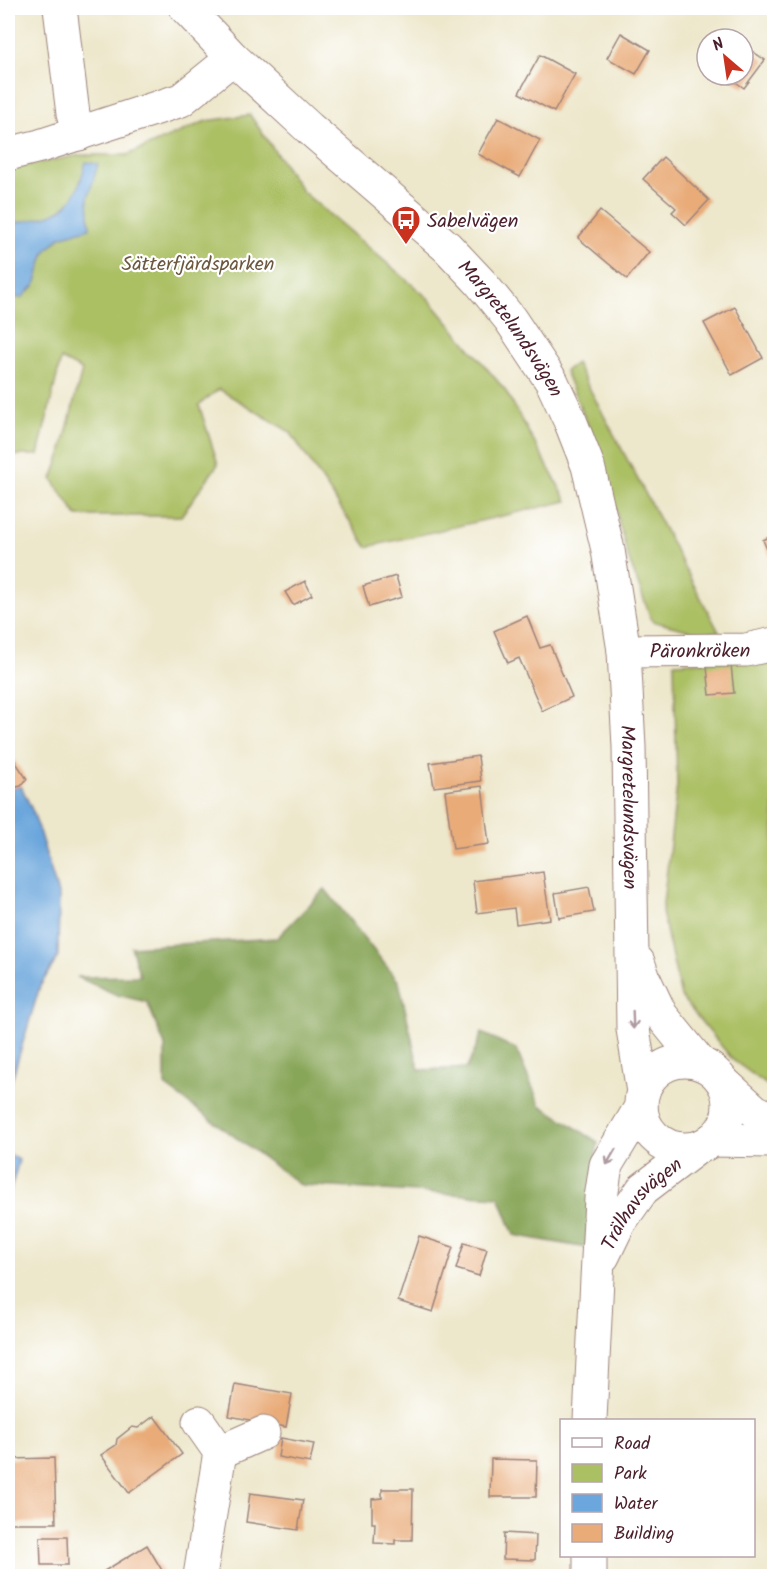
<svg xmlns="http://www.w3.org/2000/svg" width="782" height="1584" font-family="Kalam,sans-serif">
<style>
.green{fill:#abbf63;stroke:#7a6f47;stroke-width:1.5}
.forest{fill:#88a659;stroke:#696242;stroke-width:1.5}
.water{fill:#6ba6dc;stroke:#5a6284;stroke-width:1.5}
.building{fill:#e9ac79}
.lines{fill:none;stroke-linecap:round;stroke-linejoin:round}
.minor-casing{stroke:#9c837b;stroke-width:35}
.minor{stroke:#fff;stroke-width:33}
.oneway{stroke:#ae9aa0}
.labels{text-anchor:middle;stroke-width:4.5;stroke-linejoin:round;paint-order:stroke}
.poi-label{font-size:20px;fill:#4a1f2b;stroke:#fff;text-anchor:start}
.park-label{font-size:20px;fill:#6c573f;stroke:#fff}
.street-label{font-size:20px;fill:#4a1f2b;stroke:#fff}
</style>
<rect width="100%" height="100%" fill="#fff"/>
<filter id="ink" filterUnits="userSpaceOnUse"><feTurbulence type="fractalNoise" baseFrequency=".0167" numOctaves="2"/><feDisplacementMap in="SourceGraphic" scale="12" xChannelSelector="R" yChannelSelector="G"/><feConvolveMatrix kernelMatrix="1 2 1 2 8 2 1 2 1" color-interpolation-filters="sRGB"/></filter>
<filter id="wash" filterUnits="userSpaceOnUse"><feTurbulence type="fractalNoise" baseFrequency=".008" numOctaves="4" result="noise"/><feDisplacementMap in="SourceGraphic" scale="24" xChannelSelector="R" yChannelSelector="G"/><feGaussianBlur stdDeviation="1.35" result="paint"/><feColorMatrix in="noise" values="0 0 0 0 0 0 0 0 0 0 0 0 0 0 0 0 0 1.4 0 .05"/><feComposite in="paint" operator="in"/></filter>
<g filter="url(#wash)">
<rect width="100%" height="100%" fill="#ede7cb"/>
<g class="green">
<path d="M250 115 302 191 428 298 505 390 567 501 367 547 290 432 219 389 199 405 218 464 181 516H77L52 479 61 454 82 370 61 359 38 455H17L8 459V169L80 155H127L206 121Z"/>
<path d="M576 363 719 632 699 633 652 621 628 557 603 461 565 371Z"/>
<path d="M772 658 774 682V1090L733 1060 681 997 662 912 677 785 674 663Z"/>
</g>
<path class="forest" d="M325 889 399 982 419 1070 467 1068 482 1033 516 1049 540 1105 598 1142 589 1204 587 1248 514 1235 499 1197 301 1185 165 1086V1046L147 1002 117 995 77 977 140 976 131 947 277 938Z"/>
<g class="water">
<path d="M86 162 98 164 88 198 90 228 60 237 45 252 35 285 21 298 8 296V224C34 219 65 219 77 190 81 181 83 171 86 162Z"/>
<path d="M21 786 34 814 59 897 58 957 40 986 8 1092V789Z"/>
<path d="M8 1153 19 1160 8 1199Z"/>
</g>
<g id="blocks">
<g class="building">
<path d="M621 33 650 50 636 74 607 58Z"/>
<path d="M743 45 765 60 744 88 726 75H743Z"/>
<path d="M540 55 575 74 554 112 519 93Z"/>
<path d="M498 118 540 140 520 177 478 154Z"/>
<path d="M663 157 709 200 686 225 672 212 676 208 643 179Z"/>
<path d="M600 211 649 252 627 279 578 238Z"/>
<path d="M735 307 763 358 732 375 704 323Z"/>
<path d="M774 535V566L763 540Z"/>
<path d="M396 576 402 597 369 607 363 586Z"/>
<path d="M305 581 312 595 293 605 285 592Z"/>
<path d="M527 616 540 648 550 645 572 697 542 711 519 658 508 663 494 631Z"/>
<path d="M731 665 734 693 710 695 707 667Z"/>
<path d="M8 751 27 779 21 786 8 789Z"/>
<path d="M478 756 481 781 434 787 430 763Z"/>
<path d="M482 786 489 844 453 849 445 791Z"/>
<path d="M543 872 550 919 516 924 514 908 477 913 473 881Z"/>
<path d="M589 887 594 912 559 918 555 893Z"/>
<path d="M419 1236 453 1247 433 1312 398 1301Z"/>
<path d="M464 1243 487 1249 479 1276 456 1269Z"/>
<path d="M235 1384 292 1394 286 1427 229 1416Z"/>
<path d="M154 1416 182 1454 129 1493 101 1455 116 1445 117 1439 132 1427 138 1428Z"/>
<path d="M281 1438 314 1444 310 1463 278 1457Z"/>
<path d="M54 1458 56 1523H8V1459Z"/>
<path d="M491 1459 537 1460 536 1497H490Z"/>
<path d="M382 1489H413L412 1540H395V1544L374 1543 375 1523H372V1499L382 1498Z"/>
<path d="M250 1493 303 1500 298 1530 246 1522Z"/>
<path d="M504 1533 536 1535 535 1560 503 1559Z"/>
<path d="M40 1537H67L68 1565H41Z"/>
<path d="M147 1545 163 1572 155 1576H104L101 1573Z"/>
</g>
</g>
</g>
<g filter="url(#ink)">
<use href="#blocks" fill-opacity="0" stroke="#9c837b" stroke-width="1.5"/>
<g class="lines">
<g class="minor-casing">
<g id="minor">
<path d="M60 8 73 114 79 134"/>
<path id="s1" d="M186 8 233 58 309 128 447 247 480 282 510 319 552 382 571 423 588 466 608 550 624 651 629 747 633 1029 643 1092"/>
<path d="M8 154 40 146 181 100 233 58"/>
<path id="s2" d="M624 651 746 650 774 644"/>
<path d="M638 962 644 979 661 1015 701 1064"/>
<circle cx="685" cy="1105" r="44"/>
<path d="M723 1082 755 1111 774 1120"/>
<path d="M711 1140 774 1141"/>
<path id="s3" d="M603 1256 619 1223 643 1189 698 1147"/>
<path d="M590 1420 601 1198 606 1165 641 1107"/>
<path d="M199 1422 220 1452 200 1576"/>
<path d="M220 1452 263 1433"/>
<path d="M590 1556V1576"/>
</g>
</g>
<use href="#minor" class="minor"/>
</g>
<defs><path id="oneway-shaft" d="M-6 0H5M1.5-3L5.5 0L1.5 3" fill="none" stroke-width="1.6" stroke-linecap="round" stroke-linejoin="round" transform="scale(1.5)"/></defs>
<g class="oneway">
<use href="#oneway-shaft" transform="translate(633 1020) rotate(88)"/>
<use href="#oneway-shaft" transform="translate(611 1157) rotate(120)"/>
</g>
</g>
<defs>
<g id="bus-pin" transform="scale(1.5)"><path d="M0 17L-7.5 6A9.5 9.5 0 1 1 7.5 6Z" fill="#c8321e" stroke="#fff"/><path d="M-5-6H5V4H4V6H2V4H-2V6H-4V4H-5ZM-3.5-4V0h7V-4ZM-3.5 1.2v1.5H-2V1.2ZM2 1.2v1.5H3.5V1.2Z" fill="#fff"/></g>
</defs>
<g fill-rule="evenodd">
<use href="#bus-pin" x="406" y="220"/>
</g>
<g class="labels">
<g class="poi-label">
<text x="427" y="227">Sabelvägen</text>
</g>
<g class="park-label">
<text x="198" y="270">Sätterfjärdsparken</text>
</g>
<g class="street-label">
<text dy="7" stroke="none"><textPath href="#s1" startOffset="458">Margretelundsvägen</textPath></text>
<text dy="7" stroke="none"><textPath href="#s2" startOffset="76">Päronkröken</textPath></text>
<text dy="7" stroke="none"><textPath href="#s1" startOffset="962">Margretelundsvägen</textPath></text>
<text dy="7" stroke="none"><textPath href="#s3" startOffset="66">Trälhavsvägen</textPath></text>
</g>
</g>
<rect width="782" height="1584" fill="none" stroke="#fff" stroke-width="30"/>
<rect x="560" y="1419" width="195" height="138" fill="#ffffff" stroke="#b7a5aa" stroke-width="1.5"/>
<rect x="572" y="1438" width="30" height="9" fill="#ffffff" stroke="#b7a5aa" stroke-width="1.5"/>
<text x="614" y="1449" font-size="18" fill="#4a1f2b">Road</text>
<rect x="572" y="1464" width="30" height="18" fill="#abbf63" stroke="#b7a5aa" stroke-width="1.5"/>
<text x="614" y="1479" font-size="18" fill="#4a1f2b">Park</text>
<rect x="572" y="1494" width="30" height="18" fill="#6ba6dc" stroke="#b7a5aa" stroke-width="1.5"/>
<text x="614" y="1509" font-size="18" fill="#4a1f2b">Water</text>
<rect x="572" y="1524" width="30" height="18" fill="#e9ac79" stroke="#b7a5aa" stroke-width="1.5"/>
<text x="614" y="1539" font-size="18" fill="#4a1f2b">Building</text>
<g transform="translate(725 57) rotate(331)"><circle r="28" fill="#ffffff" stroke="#b7a5aa" stroke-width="1.5"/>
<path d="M0-4.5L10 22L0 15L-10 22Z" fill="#c8321e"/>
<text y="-9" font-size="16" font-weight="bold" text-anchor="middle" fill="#4a1f2b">N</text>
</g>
</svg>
